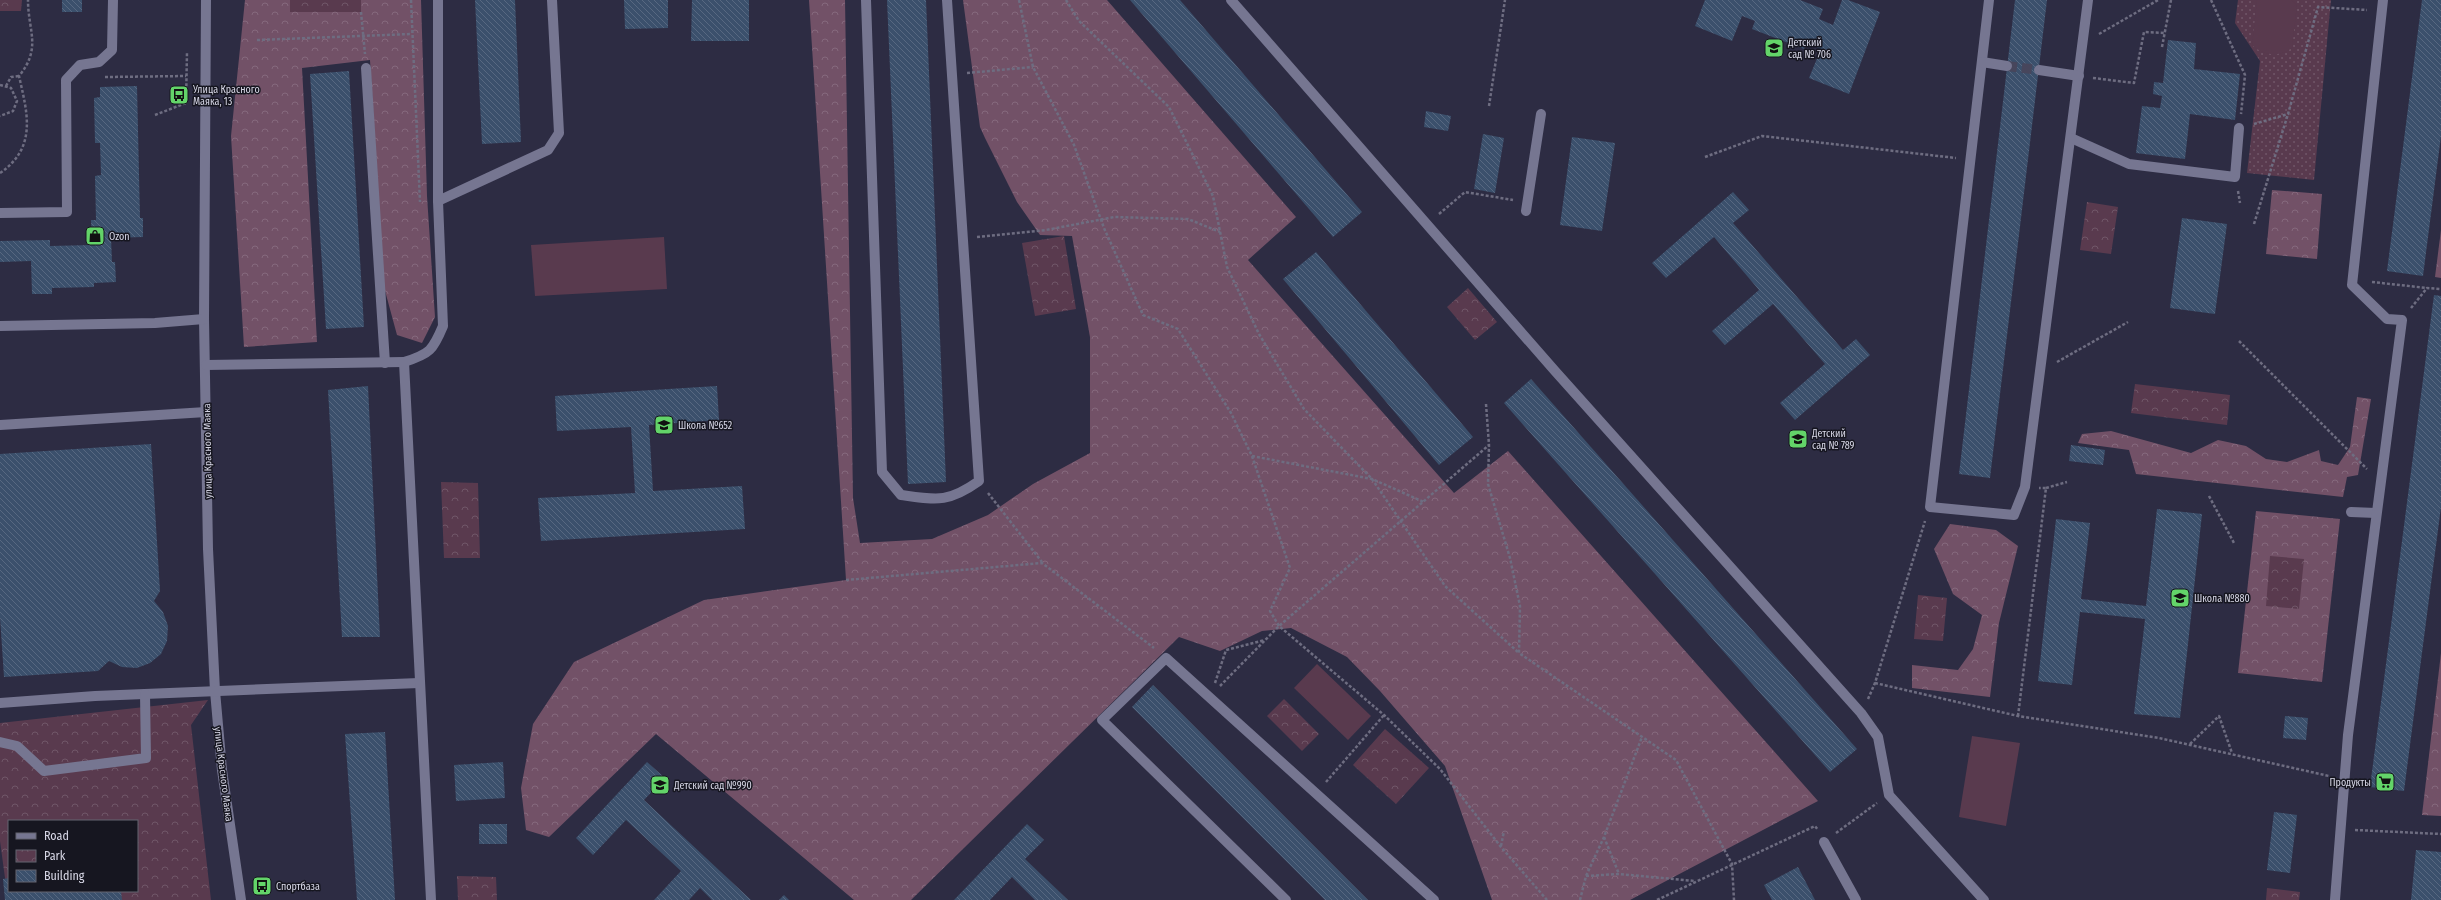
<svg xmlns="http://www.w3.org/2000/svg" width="2441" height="900" font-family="'Fira Sans Condensed',sans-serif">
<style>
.grass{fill:url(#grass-dots)}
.forest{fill:url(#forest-crowns)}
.park{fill:url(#park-crowns);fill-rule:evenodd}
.pitch{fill:#593a4e}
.building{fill:url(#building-back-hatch)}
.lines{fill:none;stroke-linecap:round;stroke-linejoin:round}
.minor-tunnel{stroke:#47465c;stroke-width:10;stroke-dasharray:10 5;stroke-linecap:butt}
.path{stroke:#6e6d81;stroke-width:2.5;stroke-dasharray:3 2;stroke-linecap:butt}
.minor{stroke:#767691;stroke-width:10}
.labels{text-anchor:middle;stroke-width:3;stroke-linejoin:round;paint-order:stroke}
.poi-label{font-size:10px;fill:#d8d8e7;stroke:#161620;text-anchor:start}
.street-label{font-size:10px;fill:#d8d8e7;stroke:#161620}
</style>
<defs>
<pattern id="grass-dots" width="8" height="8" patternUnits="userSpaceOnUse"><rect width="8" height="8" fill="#593a4e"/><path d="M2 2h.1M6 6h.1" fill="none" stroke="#705668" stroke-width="1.8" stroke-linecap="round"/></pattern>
<pattern id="forest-crowns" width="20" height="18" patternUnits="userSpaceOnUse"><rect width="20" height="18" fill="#725167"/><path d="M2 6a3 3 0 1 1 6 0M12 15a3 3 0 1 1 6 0" fill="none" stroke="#85697d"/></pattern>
<pattern id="park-crowns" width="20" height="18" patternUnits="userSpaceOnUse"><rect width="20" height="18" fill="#593a4e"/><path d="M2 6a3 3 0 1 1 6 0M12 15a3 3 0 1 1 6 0" fill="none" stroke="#705668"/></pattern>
<pattern id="building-back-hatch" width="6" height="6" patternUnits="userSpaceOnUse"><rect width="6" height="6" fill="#3b506c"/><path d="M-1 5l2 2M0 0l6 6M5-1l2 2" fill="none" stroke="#576881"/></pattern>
</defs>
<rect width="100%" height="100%" fill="#2d2c43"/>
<path class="grass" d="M2238 0H2331L2314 180 2247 173 2260 61 2235 23Z"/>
<g class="forest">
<path d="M245 0H421L427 196 435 317 422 343 397 335 384 287 370 60 302 68 317 342 244 347 231 136Z"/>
<path d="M809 0H845L853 498 860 543 932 539 988 515 1033 484 1090 453V337L1072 236 1040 235 1017 202 985 138 980 127 963 0H1107L1296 217 1248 260 1454 493 1508 451 1818 801 1630 900H1492L1445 766 1380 691 1347 657 1291 628 1262 631 1220 651 1179 637 911 900H854L656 734 549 837 526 830 521 788 533 724 574 662 704 600 846 580Z"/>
<path d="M2272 190 2322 194 2317 259 2266 254Z"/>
<path d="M2441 230V278L2435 277Z"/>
<path d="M2357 397 2371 399 2358 475 2347 477 2343 497 2136 474 2129 450 2078 443 2082 434 2111 431 2191 453 2218 440 2246 446 2266 459 2287 462 2319 450 2321 461 2338 465 2350 447Z"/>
<path d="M2256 511 2340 519 2322 682 2238 673Z"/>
<path d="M1950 524 1996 530 2018 546 1999 623 1990 697 1912 688V665L1958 670 1973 649 1982 615 1953 594 1934 549Z"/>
<path d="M2441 653V816L2422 815Z"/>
</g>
<g class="park">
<path d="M0 0H22L21 11H0Z"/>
<rect x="290" y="0" width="71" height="12"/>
<path d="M2087 202 2118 207 2111 254 2080 250Z"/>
<path d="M1064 236 1076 309 1035 316 1022 243Z"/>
<path d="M1468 288 1497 322 1475 340 1447 307Z"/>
<path d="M2135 384 2230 395 2227 425 2131 413Z"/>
<path d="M441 482 478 483 480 558H444Z"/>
<path d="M2270 556 2304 559 2299 609 2266 606Z"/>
<path d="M1918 595 1947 598 1943 641 1914 639Z"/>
<path d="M1284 699 1319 734 1302 751 1267 716Z"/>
<path d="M208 700 191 725 211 900H8L0 841V723ZM9 821H137V891H9Z"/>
<path d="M1385 729 1429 768 1396 804 1353 765Z"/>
<path d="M457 876 496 877 497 900H458Z"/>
<path d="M2267 888 2300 892 2299 900H2266Z"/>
</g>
<g class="pitch">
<path d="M2257 0H2291L2297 5 2292 48C2279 57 2264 56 2252 45Z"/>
<path d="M664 237 667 289 535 296 531 245Z"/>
<path d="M1317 664 1371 716 1348 740 1294 688Z"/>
<path d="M1972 736 2020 743 2006 826 1959 817Z"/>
</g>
<g class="building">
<rect x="62" y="0" width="20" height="12"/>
<path d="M475 0H515L521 142 482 144Z"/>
<path d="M624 0H668V28L625 29Z"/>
<path d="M692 0H749V41H691Z"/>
<path d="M887 0H926L946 482 908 484Z"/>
<path d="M1130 0H1180L1362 212 1333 237Z"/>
<path d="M1705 0H1800L1823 9 1819 19 1833 25 1842 0H1848L1880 12 1849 94 1809 78 1821 49 1807 43 1804 49 1752 29 1755 21 1742 16 1732 41 1695 26Z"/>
<path d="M2015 0H2047L1990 478 1959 474Z"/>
<path d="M2422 0H2441V136L2423 276 2387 271Z"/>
<path d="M2168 40 2196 43 2194 69 2240 74 2235 120 2190 114 2185 159 2136 153 2142 106 2160 108 2162 96 2153 94 2154 82 2163 83Z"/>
<path d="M349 71 364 327 326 329 310 74Z"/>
<path d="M137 86 140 218H143V237L111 238 112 262H115L116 282 94 283V287L52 288V294H32L31 261 0 262V241L50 240V246L92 245 91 220H96L95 176 101 175 100 143H95L94 98 100 97V87Z"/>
<path d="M1426 111 1451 116 1448 131 1424 127Z"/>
<path d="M1483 134 1504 138 1495 193 1474 189Z"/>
<path d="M1572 137 1615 143 1602 231 1560 225Z"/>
<path d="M1733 192 1749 210 1733 223 1843 350 1856 339 1870 355 1795 420 1780 403 1825 364 1773 304 1725 345 1712 331 1759 290 1714 237 1666 278 1652 263Z"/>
<path d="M2182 218 2227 224 2215 314 2170 308Z"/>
<path d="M1316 252 1473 437 1439 465 1283 279Z"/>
<path d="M2434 295 2441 296V507L2404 791 2370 787Z"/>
<path d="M1531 379 1857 749 1830 772 1504 403Z"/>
<path d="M368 386 380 637H342L328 390Z"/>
<path d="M717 386 719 420 649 425 653 491 742 486 745 529 541 541 538 498 635 493 631 427 557 431 555 396Z"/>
<path d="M151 444 160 591 154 601 163 612 168 626 167 641 161 654 150 663 137 668 122 667 109 661 98 671 4 677 0 617V454Z"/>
<path d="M2071 445 2105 450 2103 465 2069 461Z"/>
<path d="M2157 509 2202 514 2180 718 2134 714 2145 619 2080 612 2072 685 2038 681 2056 519 2090 523 2081 599 2146 606Z"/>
<path d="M1153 685 1368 900H1325L1132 707Z"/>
<path d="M2285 716 2308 718 2306 740 2283 738Z"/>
<path d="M385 732 395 900H357L345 734Z"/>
<path d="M503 762 505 798 456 801 454 765Z"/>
<path d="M647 762 665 778 644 800 751 900H712L700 888 689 900H654L681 871 626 820 593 855 576 838Z"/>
<path d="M2274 812 2297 815 2290 873 2267 870Z"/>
<rect x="479" y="824" width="28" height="20"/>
<path d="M1027 824 1044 840 1025 859 1068 900H1035L1012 877 990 900H954Z"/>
<path d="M2416 850 2441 852V900H2411Z"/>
<path d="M1798 867 1815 900H1772L1764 885Z"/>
<path d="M9 878V891H121L122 900H5L3 879Z"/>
<path d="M784 895 789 900H779Z"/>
</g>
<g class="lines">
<path class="minor-tunnel" d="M2007 66 2039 70"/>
<g class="path">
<path d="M411 0 420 202"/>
<path d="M1019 0 1033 67 1074 145 1104 228 1143 315 1178 329 1231 413 1252 456 1290 568 1270 611 1279 626 1384 715 1440 769 1501 847 1547 900"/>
<path d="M1066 0 1079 21 1169 107 1213 196 1227 267 1259 334 1304 409 1372 479 1445 586 1519 653"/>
<path d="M2211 0 2245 75 2241 114"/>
<path d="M361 12 365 54"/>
<path d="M2099 34 2158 0"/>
<path d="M257 40 411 34"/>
<path d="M2162 47 2171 0"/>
<path d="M967 73 1033 67"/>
<path d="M105 77 186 76"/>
<path d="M2093 78 2134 83 2144 32 2165 33"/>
<path d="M0 85 11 88 17 101 13 111 0 116"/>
<path d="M6 86 11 77 19 76"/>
<path d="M1489 106 1505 0"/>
<path d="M155 115 186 103 187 52"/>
<path d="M2254 124 2288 114 2318 7 2367 10"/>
<path d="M1705 157 1762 136 1956 158"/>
<path d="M0 173C38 147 27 112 19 76 42 48 28 31 28 0"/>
<path d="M2238 191 2240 203"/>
<path d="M1439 214 1465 192 1513 200"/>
<path d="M2254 224 2288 114"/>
<path d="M977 237 1046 230 1114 217 1188 219 1220 232"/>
<path d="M2372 282 2427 288"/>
<path d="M2411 308 2427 288 2441 289"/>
<path d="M2239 341 2367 469"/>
<path d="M2057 362 2128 322"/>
<path d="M1486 404 1489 445 1488 484 1510 558 1520 606 1519 653 1676 760 1732 864 1734 900"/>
<path d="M1252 456 1372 479 1424 502"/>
<path d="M2046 488 2067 482"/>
<path d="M988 493 1042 562"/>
<path d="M2209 496 2234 543"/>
<path d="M846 580 1042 563 1154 648"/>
<path d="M1215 683 1226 650 1265 640"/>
<path d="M1875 683 2018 716 2159 738 2329 776"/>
<path d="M1220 686 1279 626 1489 445"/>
<path d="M1868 699 1875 683 1925 521"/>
<path d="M2018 716 2046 488H2039"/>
<path d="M2190 744 2219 716 2232 753"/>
<path d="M1326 782 1384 715"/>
<path d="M2355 830 2441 834"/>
<path d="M1836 833 1877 803"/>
<path d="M1604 837 1619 874"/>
<path d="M1501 846 1504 831"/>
<path d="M1586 876 1619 874 1695 881"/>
<path d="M1580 900 1586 876 1604 837 1642 737"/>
<path d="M1657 900 1815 826 1818 830"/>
</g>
<g class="minor">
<path d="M206 0 204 319 208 549 215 691 222 770 241 900"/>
<path d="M866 0 882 472 901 495C937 500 948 503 979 481L947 0"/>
<path d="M1231 0 1555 371 1861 713 1878 737 1889 795 1984 900"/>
<path d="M1989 0 1930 507 2014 515 2025 487 2088 0"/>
<path d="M1982 62 2007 66"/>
<path d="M366 68 385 363"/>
<path d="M2039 70 2079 76"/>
<path d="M2071 138 2129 164 2235 177 2239 128"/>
<path d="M438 201 548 150 559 133 552 0"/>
<path d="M1526 211 1541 114"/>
<path d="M0 213 67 212 66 80 80 65 99 62 112 50 113 0"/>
<path d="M0 326 155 323 204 319"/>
<path d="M206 365 404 362"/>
<path d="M0 425 206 412"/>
<path d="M2351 512 2376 513"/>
<path d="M0 703 95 696 419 683"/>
<path d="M0 742 17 746 44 771 146 758 145 694"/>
<path d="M1824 842 1856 900"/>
<path d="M431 900 404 362C430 354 433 350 443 326L438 201V0"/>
<path d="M1286 900 1102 720 1166 658 1434 900"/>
<path d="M2335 900 2348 735 2402 320 2387 319 2352 285 2383 0"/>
</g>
</g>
<defs>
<g id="school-square" transform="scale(1)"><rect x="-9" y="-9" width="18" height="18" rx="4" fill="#63d469" stroke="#161620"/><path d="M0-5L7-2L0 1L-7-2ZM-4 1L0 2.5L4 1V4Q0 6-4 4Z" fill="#111"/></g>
<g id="bus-square" transform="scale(1)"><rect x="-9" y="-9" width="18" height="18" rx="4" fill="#63d469" stroke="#161620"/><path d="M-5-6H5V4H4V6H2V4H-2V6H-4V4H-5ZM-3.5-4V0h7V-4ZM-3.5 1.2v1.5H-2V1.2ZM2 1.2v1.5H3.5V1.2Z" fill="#111"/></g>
<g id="shop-square" transform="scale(1)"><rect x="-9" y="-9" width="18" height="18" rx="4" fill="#63d469" stroke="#161620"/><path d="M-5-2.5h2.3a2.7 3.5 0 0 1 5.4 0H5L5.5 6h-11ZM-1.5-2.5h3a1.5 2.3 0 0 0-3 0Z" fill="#111"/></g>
<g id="supermarket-square" transform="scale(1)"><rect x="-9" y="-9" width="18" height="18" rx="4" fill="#63d469" stroke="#161620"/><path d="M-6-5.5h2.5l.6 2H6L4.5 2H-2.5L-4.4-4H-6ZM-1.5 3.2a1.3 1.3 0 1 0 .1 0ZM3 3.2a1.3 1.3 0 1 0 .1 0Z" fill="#111"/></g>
</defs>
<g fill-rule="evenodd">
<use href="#school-square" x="1774" y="48"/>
<use href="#bus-square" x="179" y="95"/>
<use href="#shop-square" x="95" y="236"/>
<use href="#school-square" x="664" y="425"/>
<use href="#school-square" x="1798" y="439"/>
<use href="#school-square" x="2180" y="598"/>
<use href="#supermarket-square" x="2385" y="782"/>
<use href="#school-square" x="660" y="785"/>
<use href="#bus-square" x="262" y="886"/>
</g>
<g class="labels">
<g class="poi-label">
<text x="1788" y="46">Детский<tspan x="1788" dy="12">сад № 706</tspan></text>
<text x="193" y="93">Улица Красного<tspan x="193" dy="12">Маяка, 13</tspan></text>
<text x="109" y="240">Ozon</text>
<text x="678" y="429">Школа №652</text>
<text x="1812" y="437">Детский<tspan x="1812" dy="12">сад № 789</tspan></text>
<text x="2194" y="602">Школа №880</text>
<text x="2371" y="786" text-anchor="end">Продукты</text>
<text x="674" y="789">Детский сад №990</text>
<text x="276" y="890">Спортбаза</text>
</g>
<g class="street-label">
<text transform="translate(207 451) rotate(-91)" y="4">улица Красного Маяка</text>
<text transform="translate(224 774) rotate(83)" y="4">улица Красного Маяка</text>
</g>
</g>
<rect x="8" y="820" width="130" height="72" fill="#161620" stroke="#646470"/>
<rect x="16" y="833" width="20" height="6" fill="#767691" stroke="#646470"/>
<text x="44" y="840" font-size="12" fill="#d8d8e7">Road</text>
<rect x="16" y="850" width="20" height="12" fill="url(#park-crowns)" stroke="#646470"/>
<text x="44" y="860" font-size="12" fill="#d8d8e7">Park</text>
<rect x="16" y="870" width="20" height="12" fill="url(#building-back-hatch)" stroke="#646470"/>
<text x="44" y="880" font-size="12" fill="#d8d8e7">Building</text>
</svg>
